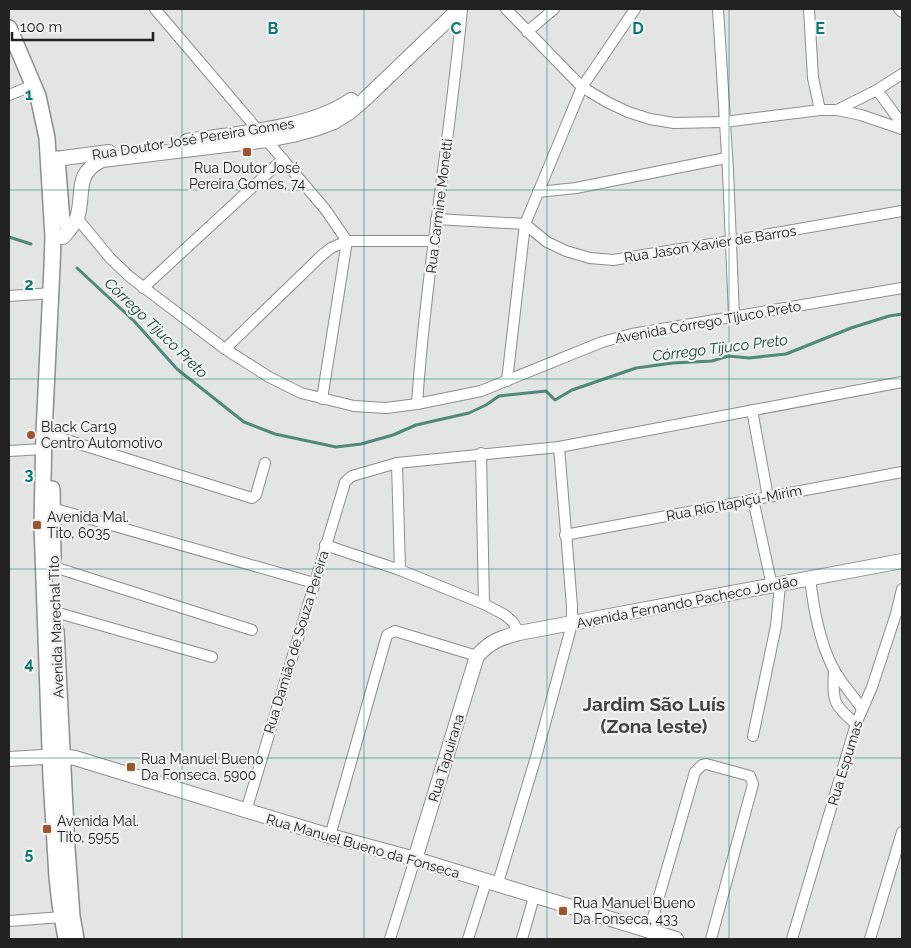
<svg xmlns="http://www.w3.org/2000/svg" width="911" height="948" font-family="Raleway,sans-serif">
<style>
.lines{fill:none;stroke-linecap:round;stroke-linejoin:round}
.stream{stroke:#50887a;stroke-width:3}
.street-casing{stroke:#8b8e8d;stroke-width:12}
.secondary-casing{stroke:#8b8e8d;stroke-width:16}
.primary-casing{stroke:#8b8e8d;stroke-width:18}
.street{stroke:#fff;stroke-width:10}
.secondary{stroke:#fff;stroke-width:14}
.primary{stroke:#fff;stroke-width:15}
.grid{fill:none;stroke:#0f766e;stroke-width:1;stroke-opacity:0.55}
.poi-dot{fill:#9c562d;stroke:#eff2f1;stroke-width:2}
.labels{text-anchor:middle;stroke-width:4.5;stroke-linejoin:round;paint-order:stroke}
.street-label{font-size:14px;fill:#202120;stroke:#eff2f1}
.poi-label{font-size:14px;fill:#202120;stroke:#eff2f1;text-anchor:start}
.water-label{font-size:15px;font-style:italic;fill:#183e35;stroke:#eff2f1}
.district-label{font-size:19px;font-weight:bold;fill:#404342;stroke:#eff2f1}
.grid-label{font-size:16px;text-anchor:middle;font-weight:bold;fill:#0f766e;stroke:#eff2f1;stroke-width:4.5;stroke-linejoin:round;paint-order:stroke}
</style>
<rect width="100%" height="100%" fill="#e2e5e4"/>
<g class="lines">
<g class="stream">
<path d="M9 237 31 244"/>
<path d="M77 268 134 321 177 369 244 422 275 434 336 447 361 444 393 435 416 425 469 413 486 405 499 396 546 391 555 400 572 390 636 368 673 363 712 361 728 356 749 358 786 354 851 328 889 316 902 314"/>
</g>
<g class="street-casing">
<g id="street">
<path d="M155 9 325 209 347 241H433"/>
<path d="M506 9 582 87 607 102 628 112 650 119 674 123 724 122 820 110H837L877 90 902 74"/>
<path d="M718 9 728 171 734 316"/>
<path d="M809 9 813 78 820 110"/>
<path d="M899 9 902 12"/>
<path d="M527 32 554 9"/>
<path d="M877 90 902 124"/>
<path d="M9 95 34 85"/>
<path d="M837 110 861 115 902 129"/>
<path d="M538 192 576 188 726 158"/>
<path d="M77 218 110 258 130 277 225 349 269 377 301 393 354 406 386 408 417 404 481 391 602 342 632 334 902 288"/>
<path d="M436 219 525 224 547 242 566 251 590 258 613 260 730 241 902 211"/>
<path d="M143 288 283 159"/>
<path d="M9 296 52 293"/>
<path d="M225 349 321 256 331 248 347 241"/>
<path d="M507 381 525 224 582 87 635 9"/>
<path d="M322 399 347 241"/>
<path d="M417 404C426 271 450 141 462 9"/>
<path d="M752 410 768 497"/>
<path d="M54 436 252 498 256 495 265 463"/>
<path d="M9 451 43 449"/>
<path d="M481 453 484 604"/>
<path d="M397 463 400 570"/>
<path d="M753 499 772 586"/>
<path d="M52 508 314 583"/>
<path d="M565 535 902 472"/>
<path d="M325 545 400 570 484 604 505 615 513 622 519 633"/>
<path d="M54 567 252 630"/>
<path d="M810 579C814 610 819 640 833 668 841 683 853 695 862 709"/>
<path d="M55 612 212 657"/>
<path d="M834 669C833 700 831 703 856 724"/>
<path d="M753 736 776 626 780 585"/>
<path d="M246 811 344 486 345 482 352 476 397 463 559 447 902 382"/>
<path d="M330 836 387 635 395 631 477 656"/>
<path d="M497 886 536 757 572 624V606L559 447"/>
<path d="M9 921 62 917"/>
<path d="M649 931 695 772 702 765 706 764 750 776 753 784 711 939"/>
<path d="M390 939 415 859"/>
<path d="M468 939 486 882"/>
<path d="M522 939 534 897"/>
<path d="M792 939 856 724 872 687 896 614 902 589"/>
<path d="M870 939 902 832"/>
</g>
</g>
<g class="secondary-casing">
<g id="secondary">
<path d="M187 141C236 133 310 129 351 100"/>
<path d="M48 160 109 152"/>
<path d="M63 237C68 231 74 225 77 218 85 195 73 174 102 160L267 140 293 135 318 128 334 122 350 112 364 100 459 9"/>
<path d="M9 759 61 756 75 758 330 836 415 859 676 939"/>
<path d="M415 859 477 656C491 641 500 638 519 633L902 561"/>
</g>
</g>
<g class="primary-casing">
<g id="primary">
<path d="M9 28 38 96 47 138 53 237 52 267 44 433 42 524 51 777 57 877 60 904 66 939"/>
<path d="M57 159 62 221"/>
<path d="M52 489 53 558"/>
<path d="M56 631 67 848 72 916 76 939"/>
</g>
</g>
<use href="#street" class="street"/>
<use href="#secondary" class="secondary"/>
<use href="#primary" class="primary"/>
</g>
<path class="grid" d="M182 9V939M364 9V939M547 9V939M729 9V939M9 190H902M9 379H902M9 569H902M9 758H902"/>
<g class="poi-dot">
<rect x="242" y="147" width="10" height="10" rx="2.5"/>
<circle cx="31" cy="435" r="5"/>
<rect x="32" y="520" width="10" height="10" rx="2.5"/>
<rect x="126" y="762" width="10" height="10" rx="2.5"/>
<rect x="42" y="824" width="10" height="10" rx="2.5"/>
<rect x="558" y="906" width="10" height="10" rx="2.5"/>
</g>
<g class="labels">
<g class="street-label">
<text transform="translate(193 139) rotate(-9)" y="5">Rua Doutor José Pereira Gomes</text>
<text transform="translate(439 206) rotate(-83)" y="5">Rua Carmine Monetti</text>
<text transform="translate(710 244) rotate(-9)" y="5">Rua Jason Xavier de Barros</text>
<text transform="translate(708 322) rotate(-10)" y="5">Avenida Córrego Tijuco Preto</text>
<text transform="translate(734 503) rotate(-11)" y="5">Rua Rio Itapiçú-Mirim</text>
<text transform="translate(687 602) rotate(-11)" y="5">Avenida Fernando Pacheco Jordão</text>
<text transform="translate(56 627) rotate(-92)" y="5">Avenida Marechal Tito</text>
<text transform="translate(296 642) rotate(-73)" y="5">Rua Damião de Souza Pereira</text>
<text transform="translate(446 758) rotate(-73)" y="5">Rua Tapuirana</text>
<text transform="translate(845 763) rotate(-73)" y="5">Rua Espumas</text>
<text transform="translate(363 846) rotate(16)" y="5">Rua Manuel Bueno da Fonseca</text>
</g>
<g class="poi-label">
<text x="247" y="173" text-anchor="middle">Rua Doutor José<tspan x="247" dy="16">Pereira Gomes, 74</tspan></text>
<text x="41" y="432">Black Car19<tspan x="41" dy="16">Centro Automotivo</tspan></text>
<text x="47" y="522">Avenida Mal.<tspan x="47" dy="16">Tito, 6035</tspan></text>
<text x="141" y="764">Rua Manuel Bueno<tspan x="141" dy="16">Da Fonseca, 5900</tspan></text>
<text x="57" y="826">Avenida Mal.<tspan x="57" dy="16">Tito, 5955</tspan></text>
<text x="573" y="908">Rua Manuel Bueno<tspan x="573" dy="16">Da Fonseca, 433</tspan></text>
</g>
<g class="water-label">
<text transform="translate(156 328) rotate(44)" y="5">Córrego Tijuco Preto</text>
<text transform="translate(720 348) rotate(-7)" y="5">Córrego Tijuco Preto</text>
</g>
<g class="district-label">
<text x="654" y="711">Jardim São Luís<tspan x="654" dy="22">(Zona leste)</tspan></text>
</g>
</g>
<g class="grid-label">
<text x="273" y="34">B</text>
<text x="456" y="34">C</text>
<text x="638" y="34">D</text>
<text x="820" y="34">E</text>
<text x="29" y="100">1</text>
<text x="29" y="290">2</text>
<text x="29" y="480">3</text>
<text x="29" y="669">4</text>
<text x="29" y="859">5</text>
</g>
<rect width="911" height="948" fill="none" stroke="#202120" stroke-width="20"/>
<path d="M12 32v8h141v-8" fill="none" stroke="#202120" stroke-width="2.5"/>
<text x="20" y="32" font-size="15" fill="#202120" stroke="#eff2f1" stroke-width="4" paint-order="stroke">100 m</text>
</svg>
